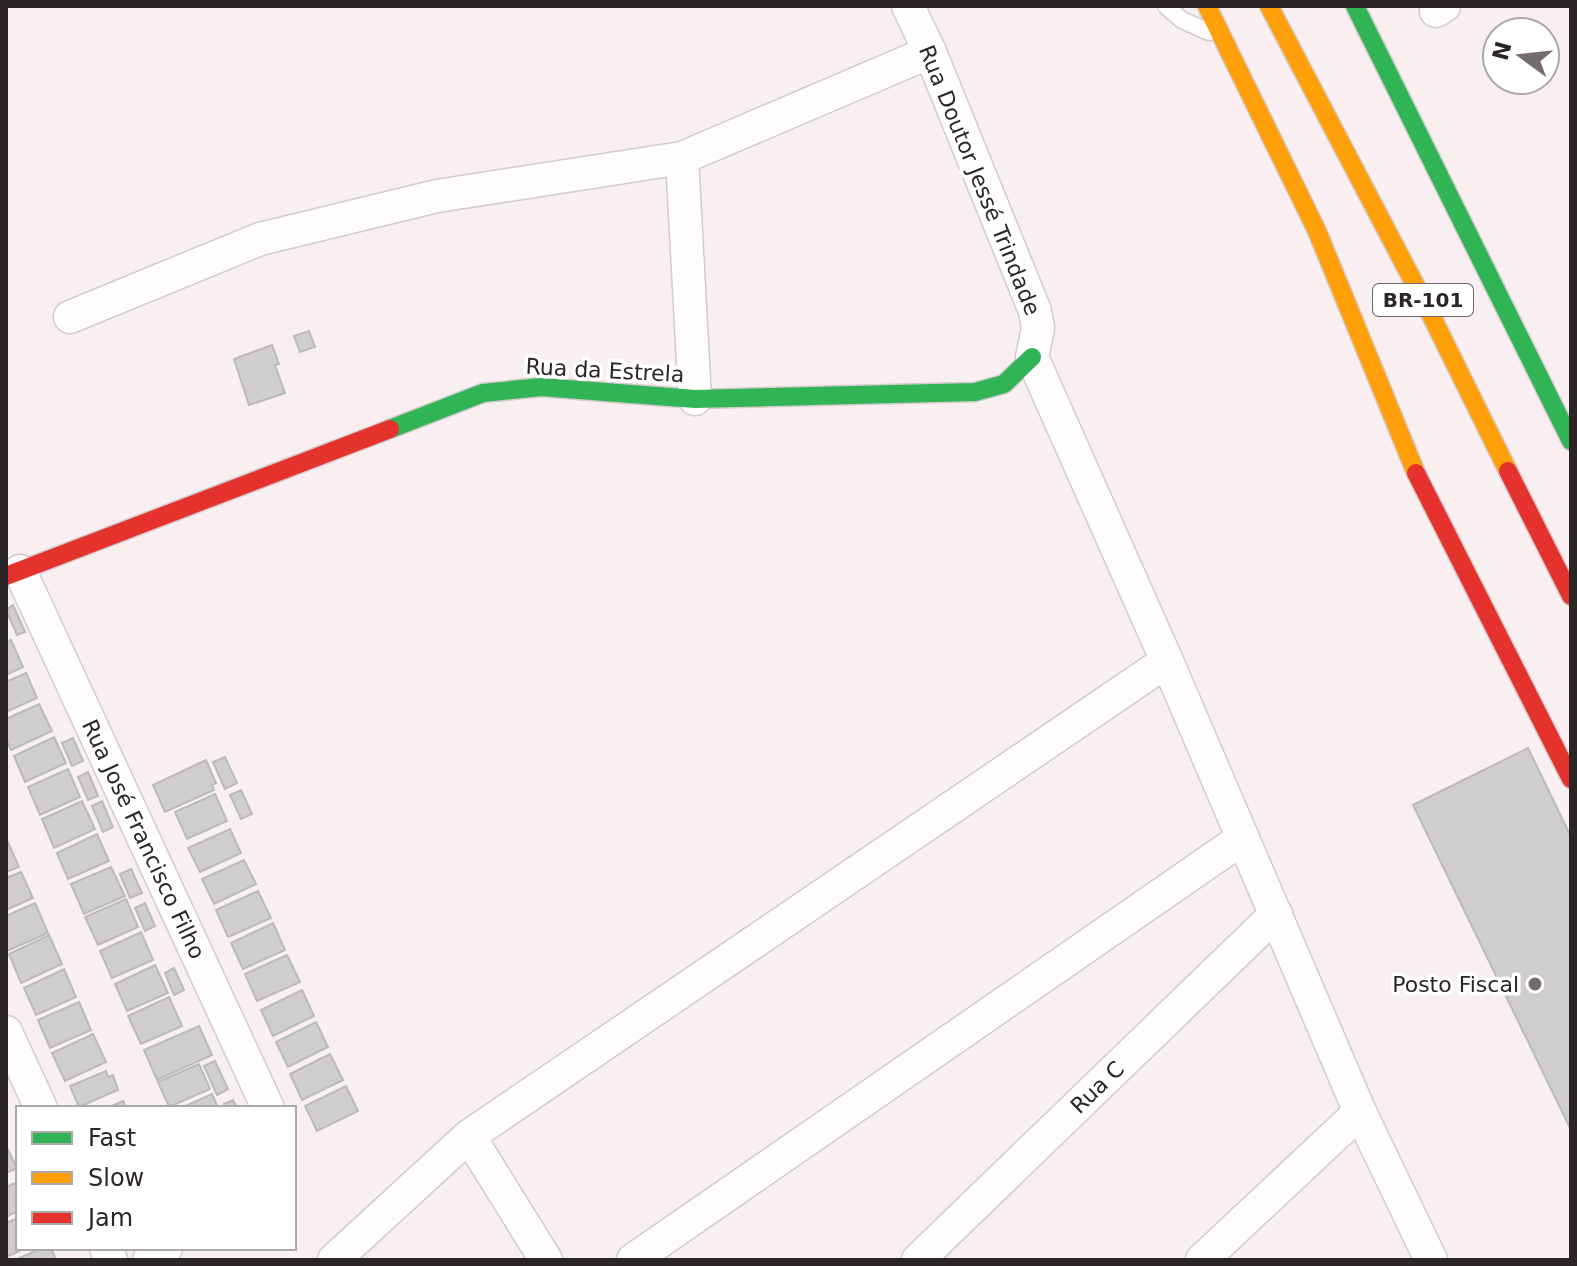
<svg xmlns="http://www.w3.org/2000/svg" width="1577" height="1266" font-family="'DejaVu Sans',sans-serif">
<rect width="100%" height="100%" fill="#f9eef0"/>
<g fill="#cfcdce" stroke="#bbbabb" stroke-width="2">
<path d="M 309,331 L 315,347 L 300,352 L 294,336 Z"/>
<path d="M 272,345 L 279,364 L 275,365 L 285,393 L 249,405 L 234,359 Z"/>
<path d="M 13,605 L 25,632 L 17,635 L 6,610 Z"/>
<path d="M 11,640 L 23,667 L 6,675 L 6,643 Z"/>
<path d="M 26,673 L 37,698 L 6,712 L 6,682 Z"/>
<path d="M 39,704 L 52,731 L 11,750 L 6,739 L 6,719 Z"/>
<path d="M 54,737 L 66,763 L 25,782 L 14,756 Z"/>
<path d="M 73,738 L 83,761 L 72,766 L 62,743 Z"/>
<path d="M 1528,748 L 1571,837 L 1571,1130 L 1413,805 Z"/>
<path d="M 225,757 L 237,783 L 225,789 L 213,762 Z"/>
<path d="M 206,760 L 216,783 L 212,785 L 214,790 L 165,812 L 153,785 Z"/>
<path d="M 68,769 L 80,797 L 40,815 L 28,787 Z"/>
<path d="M 88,772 L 98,796 L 88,800 L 78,777 Z"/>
<path d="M 241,790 L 252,814 L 241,819 L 230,795 Z"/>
<path d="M 215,794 L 227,821 L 187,839 L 175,812 Z"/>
<path d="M 82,801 L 95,829 L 54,848 L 42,819 Z"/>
<path d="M 102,801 L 113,827 L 103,832 L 92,806 Z"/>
<path d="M 230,829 L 241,853 L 200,872 L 188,848 Z"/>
<path d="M 97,834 L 109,861 L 68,879 L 57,853 Z"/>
<path d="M 6,838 L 19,867 L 6,872 Z"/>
<path d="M 244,860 L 256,884 L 214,904 L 202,879 Z"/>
<path d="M 111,867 L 125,896 L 84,914 L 71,884 Z"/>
<path d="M 131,869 L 142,893 L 130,898 L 120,874 Z"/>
<path d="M 21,872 L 33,898 L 6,910 L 6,878 Z"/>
<path d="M 258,891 L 271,918 L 228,937 L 216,910 Z"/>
<path d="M 126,899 L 138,927 L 98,945 L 85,917 Z"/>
<path d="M 35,903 L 48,933 L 7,951 L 6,916 Z"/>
<path d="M 145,903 L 155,926 L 145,931 L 135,908 Z"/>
<path d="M 273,923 L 285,950 L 243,969 L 231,943 Z"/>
<path d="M 141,932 L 153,960 L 112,978 L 100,951 Z"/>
<path d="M 49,935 L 62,964 L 21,983 L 9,954 Z"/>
<path d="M 287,955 L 300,982 L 257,1001 L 245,974 Z"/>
<path d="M 155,965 L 168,993 L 127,1011 L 115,984 Z"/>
<path d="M 174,968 L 184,990 L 174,995 L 165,973 Z"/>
<path d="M 64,969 L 76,997 L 36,1015 L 24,988 Z"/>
<path d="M 302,990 L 314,1016 L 273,1036 L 261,1010 Z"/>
<path d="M 169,997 L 182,1026 L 141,1044 L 128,1016 Z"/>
<path d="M 79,1002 L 91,1030 L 50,1048 L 38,1020 Z"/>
<path d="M 316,1022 L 328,1047 L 288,1067 L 276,1042 Z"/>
<path d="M 199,1026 L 212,1055 L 157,1080 L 144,1050 Z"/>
<path d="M 93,1034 L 106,1062 L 65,1081 L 52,1053 Z"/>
<path d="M 330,1054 L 343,1080 L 302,1100 L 290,1074 Z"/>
<path d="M 215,1061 L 228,1089 L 217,1095 L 204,1066 Z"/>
<path d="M 199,1064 L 210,1089 L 169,1107 L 158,1082 Z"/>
<path d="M 106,1071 L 108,1077 L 113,1075 L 118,1090 L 79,1107 L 70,1086 Z"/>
<path d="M 346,1086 L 358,1111 L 317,1131 L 305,1106 Z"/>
<path d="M 212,1094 L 218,1108 L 181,1108 Z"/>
<path d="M 233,1100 L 237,1108 L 226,1108 L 224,1104 Z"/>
<path d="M 123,1101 L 126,1108 L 107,1108 Z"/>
<path d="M 6,1146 L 17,1168 L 6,1173 Z"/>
<path d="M 18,1182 L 18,1211 L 6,1217 L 6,1187 Z"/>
<path d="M 18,1218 L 18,1248 L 26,1248 L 6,1257 L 6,1223 Z"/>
<path d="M 42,1248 L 51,1248 L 56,1260 L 15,1260 Z"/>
</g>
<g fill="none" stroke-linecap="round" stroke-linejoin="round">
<g stroke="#d3cbcd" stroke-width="19">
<path id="lane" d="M 1166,6 L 1182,20 L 1209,32"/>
</g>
<g stroke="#d3cbcd" stroke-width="35">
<g id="street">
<path d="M 908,6 L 930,52 L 1035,311 L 1038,328 L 1032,357 L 1167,661 L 1360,1112 L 1431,1260"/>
<path d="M 1436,11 L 1444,6"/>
<path d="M 682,158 L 695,399"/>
<path d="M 70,317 L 260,239 L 437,196 L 682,158 L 930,52"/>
<path d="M 20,571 L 268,1108"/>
<path d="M 6,1032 L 41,1108"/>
<path d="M 469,1136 L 546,1260"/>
<path d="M 106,1248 L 111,1260"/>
<path d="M 149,1260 L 166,1248"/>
<path d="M 334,1260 L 469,1136 L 1167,661"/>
<path d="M 633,1260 L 1243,838"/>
<path d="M 918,1260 L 1276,914"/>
<path d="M 1202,1260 L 1360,1112"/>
</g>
</g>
<g stroke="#d3cbcd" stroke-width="21">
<g id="fast">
<path d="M 1355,6 L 1571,441"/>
<path d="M 390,429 L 483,393 L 541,387 L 695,399 L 975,392 L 1004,384 L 1032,357"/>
</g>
</g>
<g stroke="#d3cbcd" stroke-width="21">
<g id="slow">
<path d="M 1207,6 L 1317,231 L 1416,473"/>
<path d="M 1269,6 L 1432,317 L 1508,471"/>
</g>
</g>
<g stroke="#d3cbcd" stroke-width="21">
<g id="jam">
<path d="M 1508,471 L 1571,596"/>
<path d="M 1416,473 L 1571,779"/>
<path d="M 6,576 L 390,429"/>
</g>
</g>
<use href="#lane" stroke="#fefcfd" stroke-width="16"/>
<use href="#street" stroke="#fefcfd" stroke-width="32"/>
<use href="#fast" stroke="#30b455" stroke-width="18"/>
<use href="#slow" stroke="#ff9f0a" stroke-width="18"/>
<use href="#jam" stroke="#e5322d" stroke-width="18"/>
</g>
<circle fill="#746b6d" stroke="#fff" stroke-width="3" cx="1535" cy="984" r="8"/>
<g text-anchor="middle" stroke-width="7" stroke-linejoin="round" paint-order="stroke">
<rect fill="#fff" stroke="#6b6667" stroke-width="2" x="1373" y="284" width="100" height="32" rx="6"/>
<g font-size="20" font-weight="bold" fill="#2c2526">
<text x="1423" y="307">BR-101</text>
</g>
<g font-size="22" fill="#2c2526" stroke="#fff">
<text transform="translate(980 180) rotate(68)" y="8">Rua Doutor Jessé Trindade</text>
<text transform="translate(605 370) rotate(3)" y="8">Rua da Estrela</text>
<text transform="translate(144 839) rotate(65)" y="8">Rua José Francisco Filho</text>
<text transform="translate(1097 1087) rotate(-44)" y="8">Rua C</text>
</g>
<g font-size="22" fill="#2c2526" stroke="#fff" text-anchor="end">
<text x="1519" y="992">Posto Fiscal</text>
</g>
</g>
<rect width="1577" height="1266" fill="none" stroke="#2c2526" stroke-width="16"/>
<rect x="16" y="1106" width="280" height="144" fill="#ffffff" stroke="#aba8a8" stroke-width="2"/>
<rect x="32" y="1132" width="40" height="12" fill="#30b455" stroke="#aba8a8" stroke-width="2"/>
<text x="88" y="1146" font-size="24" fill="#2c2526">Fast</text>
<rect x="32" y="1172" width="40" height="12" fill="#ff9f0a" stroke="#aba8a8" stroke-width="2"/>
<text x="88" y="1186" font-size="24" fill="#2c2526">Slow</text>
<rect x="32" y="1212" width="40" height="12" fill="#e5322d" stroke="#aba8a8" stroke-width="2"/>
<text x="88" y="1226" font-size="24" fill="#2c2526">Jam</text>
<g transform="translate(1521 56) rotate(285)"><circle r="38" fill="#ffffff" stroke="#aba8a8" stroke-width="2"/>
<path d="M0-6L14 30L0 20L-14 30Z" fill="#746b6d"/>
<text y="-12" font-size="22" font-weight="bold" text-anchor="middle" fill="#2c2526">N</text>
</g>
</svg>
